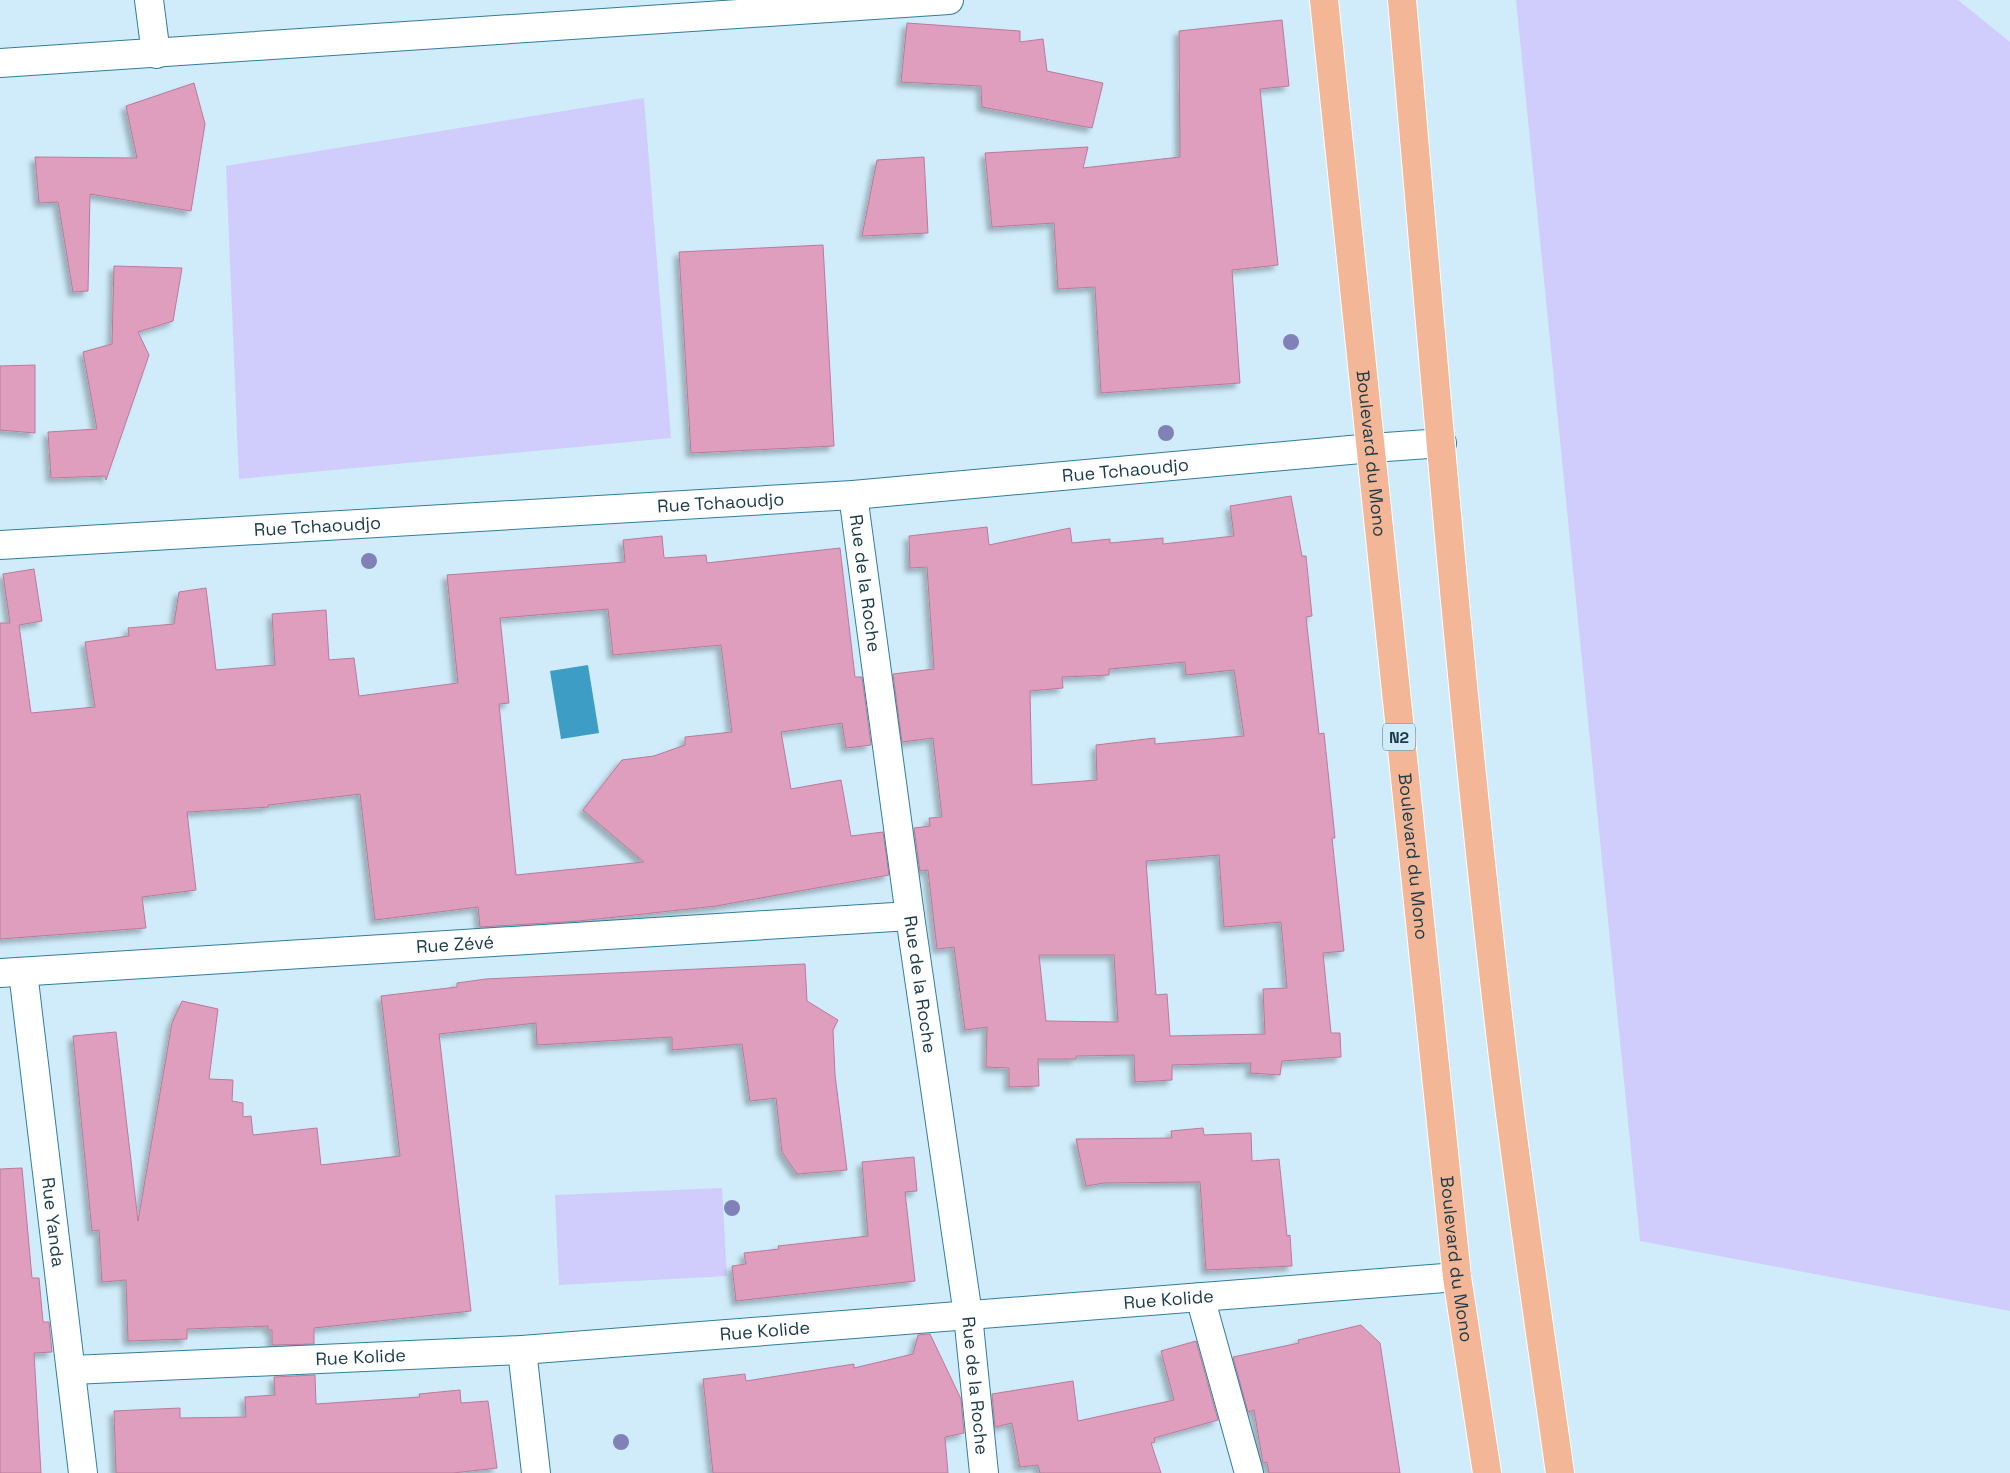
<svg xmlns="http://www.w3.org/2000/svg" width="2010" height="1473" font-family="'Space Grotesk',sans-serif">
<defs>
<filter id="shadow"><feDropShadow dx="-4.5" dy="4.5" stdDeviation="2.5" flood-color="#0004"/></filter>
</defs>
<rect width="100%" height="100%" fill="#d0ecfa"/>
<g fill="#d0ccfc">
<path d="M 1516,0 L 1958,0 L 2010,42 L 2010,1311 L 1640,1241 Z"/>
<path d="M 644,98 L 671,438 L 239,479 L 226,166 Z"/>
<path d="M 722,1188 L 727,1276 L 559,1285 L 555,1195 Z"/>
</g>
<path fill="#3e9dc4" d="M 588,665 L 599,733 L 561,739 L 550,671 Z"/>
<g fill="#e09ebe" stroke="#ba7a9a" fill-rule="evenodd" filter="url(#shadow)">
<path d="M 1282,20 L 1289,86 L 1260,89 L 1278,265 L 1232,270 L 1240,383 L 1101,393 L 1095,287 L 1058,289 L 1054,223 L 992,227 L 985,153 L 1088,147 L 1083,168 L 1180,157 L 1179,31 Z"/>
<path d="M 907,23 L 1020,31 L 1020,42 L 1043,39 L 1047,71 L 1103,83 L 1092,128 L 982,107 L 981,86 L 901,82 Z"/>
<path d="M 194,83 L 205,124 L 191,211 L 90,194 L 88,291 L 73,292 L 58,202 L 39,203 L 35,157 L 137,158 L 126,106 Z"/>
<path d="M 924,157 L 928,233 L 862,236 L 877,160 Z"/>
<path d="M 823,245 L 834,446 L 691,453 L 679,252 Z"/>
<path d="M 114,266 L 182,268 L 173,321 L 138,332 L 149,355 L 106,480 L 105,476 L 51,478 L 48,432 L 97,429 L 83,352 L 112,344 Z"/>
<path d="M 35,365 L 35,433 L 0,430 L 0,366 Z"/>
<path d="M 1291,496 L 1302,556 L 1306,556 L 1312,616 L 1306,617 L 1319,734 L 1324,733 L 1335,838 L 1332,838 L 1344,951 L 1323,953 L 1331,1033 L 1340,1033 L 1341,1057 L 1282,1061 L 1280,1075 L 1250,1073 L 1251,1063 L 1172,1065 L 1172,1080 L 1135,1082 L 1134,1055 L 1076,1056 L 1076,1059 L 1038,1059 L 1039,1086 L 1009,1087 L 1009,1068 L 986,1067 L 987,1027 L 965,1030 L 954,947 L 937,949 L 928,870 L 920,871 L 914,828 L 930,826 L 929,818 L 942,817 L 933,738 L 902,742 L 893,674 L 934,669 L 927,567 L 910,568 L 909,536 L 987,527 L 989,545 L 1070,528 L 1072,543 L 1110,539 L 1110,543 L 1163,538 L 1163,544 L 1234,536 L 1230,506 ZM 1185,662 L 1186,675 L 1234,670 L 1244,736 L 1155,744 L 1155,738 L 1096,745 L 1097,780 L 1032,785 L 1030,691 L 1063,688 L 1062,677 L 1109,675 L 1109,669 ZM 1219,855 L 1224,927 L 1281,922 L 1287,988 L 1263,989 L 1265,1034 L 1170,1036 L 1167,994 L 1156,995 L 1146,861 ZM 1039,955 L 1114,955 L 1118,1022 L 1046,1021 Z"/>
<path d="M 662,536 L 664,558 L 706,555 L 707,563 L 840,548 L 855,677 L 862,677 L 871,745 L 846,748 L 842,723 L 781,732 L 791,789 L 841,780 L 851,836 L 883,832 L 889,875 L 716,906 L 579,921 L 480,927 L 478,907 L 375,920 L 360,794 L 268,805 L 269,807 L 187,812 L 196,890 L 142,897 L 146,928 L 0,939 L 0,623 L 10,623 L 3,574 L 34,569 L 42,621 L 19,625 L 31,713 L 95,707 L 85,642 L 129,636 L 128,628 L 174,624 L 179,592 L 206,588 L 216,670 L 275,665 L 272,614 L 326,610 L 329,660 L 354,658 L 359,696 L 458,683 L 447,575 L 625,562 L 623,540 ZM 608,609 L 613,655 L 721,645 L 732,732 L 685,737 L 685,745 L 654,756 L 622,760 L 583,810 L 644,862 L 516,875 L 499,704 L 509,703 L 500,618 Z"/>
<path d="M 805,964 L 807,1001 L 838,1020 L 833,1030 L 835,1075 L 847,1170 L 797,1174 L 782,1152 L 776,1098 L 750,1101 L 742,1044 L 672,1050 L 672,1037 L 537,1045 L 536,1023 L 439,1034 L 471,1311 L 314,1328 L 314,1344 L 272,1345 L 272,1330 L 268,1330 L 268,1326 L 187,1329 L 187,1339 L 128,1341 L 126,1280 L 102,1282 L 99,1230 L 92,1231 L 73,1036 L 116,1032 L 138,1221 L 172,1023 L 182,1001 L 218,1009 L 209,1079 L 233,1080 L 232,1101 L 243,1103 L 243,1117 L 251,1116 L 253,1135 L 317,1128 L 321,1165 L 400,1156 L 381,996 L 457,987 L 457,983 L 486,979 Z"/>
<path d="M 1203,1128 L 1204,1135 L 1251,1133 L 1252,1161 L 1279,1159 L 1287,1236 L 1290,1235 L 1292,1266 L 1206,1270 L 1200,1182 L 1104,1183 L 1086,1186 L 1076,1139 L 1172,1138 L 1171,1131 Z"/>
<path d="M 914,1157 L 917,1191 L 905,1192 L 915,1281 L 736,1301 L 732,1266 L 746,1264 L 744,1253 L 779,1249 L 778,1246 L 868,1236 L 862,1162 Z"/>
<path d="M 22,1168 L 32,1278 L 39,1278 L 43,1322 L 49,1322 L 52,1352 L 34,1353 L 41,1473 L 0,1473 L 0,1169 Z"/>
<path d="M 1361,1325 L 1380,1343 L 1400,1473 L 1269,1473 L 1267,1462 L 1263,1463 L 1254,1410 L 1248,1412 L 1233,1357 L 1299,1343 L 1298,1340 Z"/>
<path d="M 930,1334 L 961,1399 L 964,1433 L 945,1437 L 948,1473 L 713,1473 L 703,1379 L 745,1374 L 746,1381 L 854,1364 L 854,1368 L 913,1354 L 918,1335 Z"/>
<path d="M 1196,1341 L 1218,1420 L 1154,1438 L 1155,1442 L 1151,1443 L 1161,1473 L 1040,1473 L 1038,1465 L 1020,1467 L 1012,1423 L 995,1427 L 992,1394 L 1073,1381 L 1078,1421 L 1174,1400 L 1161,1351 Z"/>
<path d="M 315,1375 L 316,1404 L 420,1397 L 419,1394 L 460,1390 L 461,1403 L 488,1401 L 497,1468 L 453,1473 L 116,1473 L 114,1411 L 180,1408 L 180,1418 L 246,1417 L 245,1397 L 275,1395 L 274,1377 Z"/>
</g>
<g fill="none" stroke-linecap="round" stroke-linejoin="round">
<g stroke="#317d9d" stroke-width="30">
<g id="street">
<path d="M 149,0 L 156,54"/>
<path d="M 0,63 L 949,0"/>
<path id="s1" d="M 853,495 L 910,916 L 968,1315 L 984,1473"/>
<path id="s2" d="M 0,545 L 853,495 L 1372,448 L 1442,443"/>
<path id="s3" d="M 23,972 L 83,1473"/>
<path id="s4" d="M 0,973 L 910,916"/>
<path d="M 1200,1297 L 1249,1473"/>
<path d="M 522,1350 L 536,1473"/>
<path id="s5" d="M 72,1370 L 522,1350 L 1457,1277"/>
</g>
</g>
<g stroke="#fff" stroke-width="30">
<g id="highway">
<path id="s6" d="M 1324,0 L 1457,1277 L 1487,1473"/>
<path d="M 1402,0 C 1432,341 1459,683 1499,1023 C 1516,1173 1539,1323 1560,1473"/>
</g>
</g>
<use href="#street" stroke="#fff" stroke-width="28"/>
<use href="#highway" stroke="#f3b696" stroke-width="28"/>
</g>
<g fill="#8081b6">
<circle cx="1291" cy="342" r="8"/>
<circle cx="1166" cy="433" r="8"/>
<circle cx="369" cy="561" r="8"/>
<circle cx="732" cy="1208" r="8"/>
<circle cx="621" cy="1442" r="8"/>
</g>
<g text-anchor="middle" stroke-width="4.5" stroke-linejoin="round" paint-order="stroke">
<rect fill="#d0ecfa" stroke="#516f7d" stroke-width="1" x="1383" y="723.5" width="32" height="27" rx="4"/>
<g font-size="16" font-weight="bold" fill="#1b3a48">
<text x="1399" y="743">N2</text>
</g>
<g font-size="18" fill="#1b3a48" stroke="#d0ecfa">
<text dy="6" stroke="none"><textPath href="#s6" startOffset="456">Boulevard du Mono</textPath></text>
<text dy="6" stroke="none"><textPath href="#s2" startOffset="1128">Rue Tchaoudjo</textPath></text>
<text dy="6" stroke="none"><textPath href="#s2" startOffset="722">Rue Tchaoudjo</textPath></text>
<text dy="6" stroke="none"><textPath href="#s2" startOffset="318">Rue Tchaoudjo</textPath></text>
<text dy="6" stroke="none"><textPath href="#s1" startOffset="89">Rue de la Roche</textPath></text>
<text dy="6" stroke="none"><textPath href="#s6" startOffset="861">Boulevard du Mono</textPath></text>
<text dy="6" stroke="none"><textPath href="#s4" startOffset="456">Rue Zévé</textPath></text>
<text dy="6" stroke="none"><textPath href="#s1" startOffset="494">Rue de la Roche</textPath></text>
<text dy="6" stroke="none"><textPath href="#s3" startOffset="252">Rue Yanda</textPath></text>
<text dy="6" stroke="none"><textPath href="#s6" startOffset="1266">Boulevard du Mono</textPath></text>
<text dy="6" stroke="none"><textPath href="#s5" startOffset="1099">Rue Kolide</textPath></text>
<text dy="6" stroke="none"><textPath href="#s5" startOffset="694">Rue Kolide</textPath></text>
<text dy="6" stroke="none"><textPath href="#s5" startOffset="289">Rue Kolide</textPath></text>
<text dy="6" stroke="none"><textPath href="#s1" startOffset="899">Rue de la Roche</textPath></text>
</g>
</g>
</svg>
